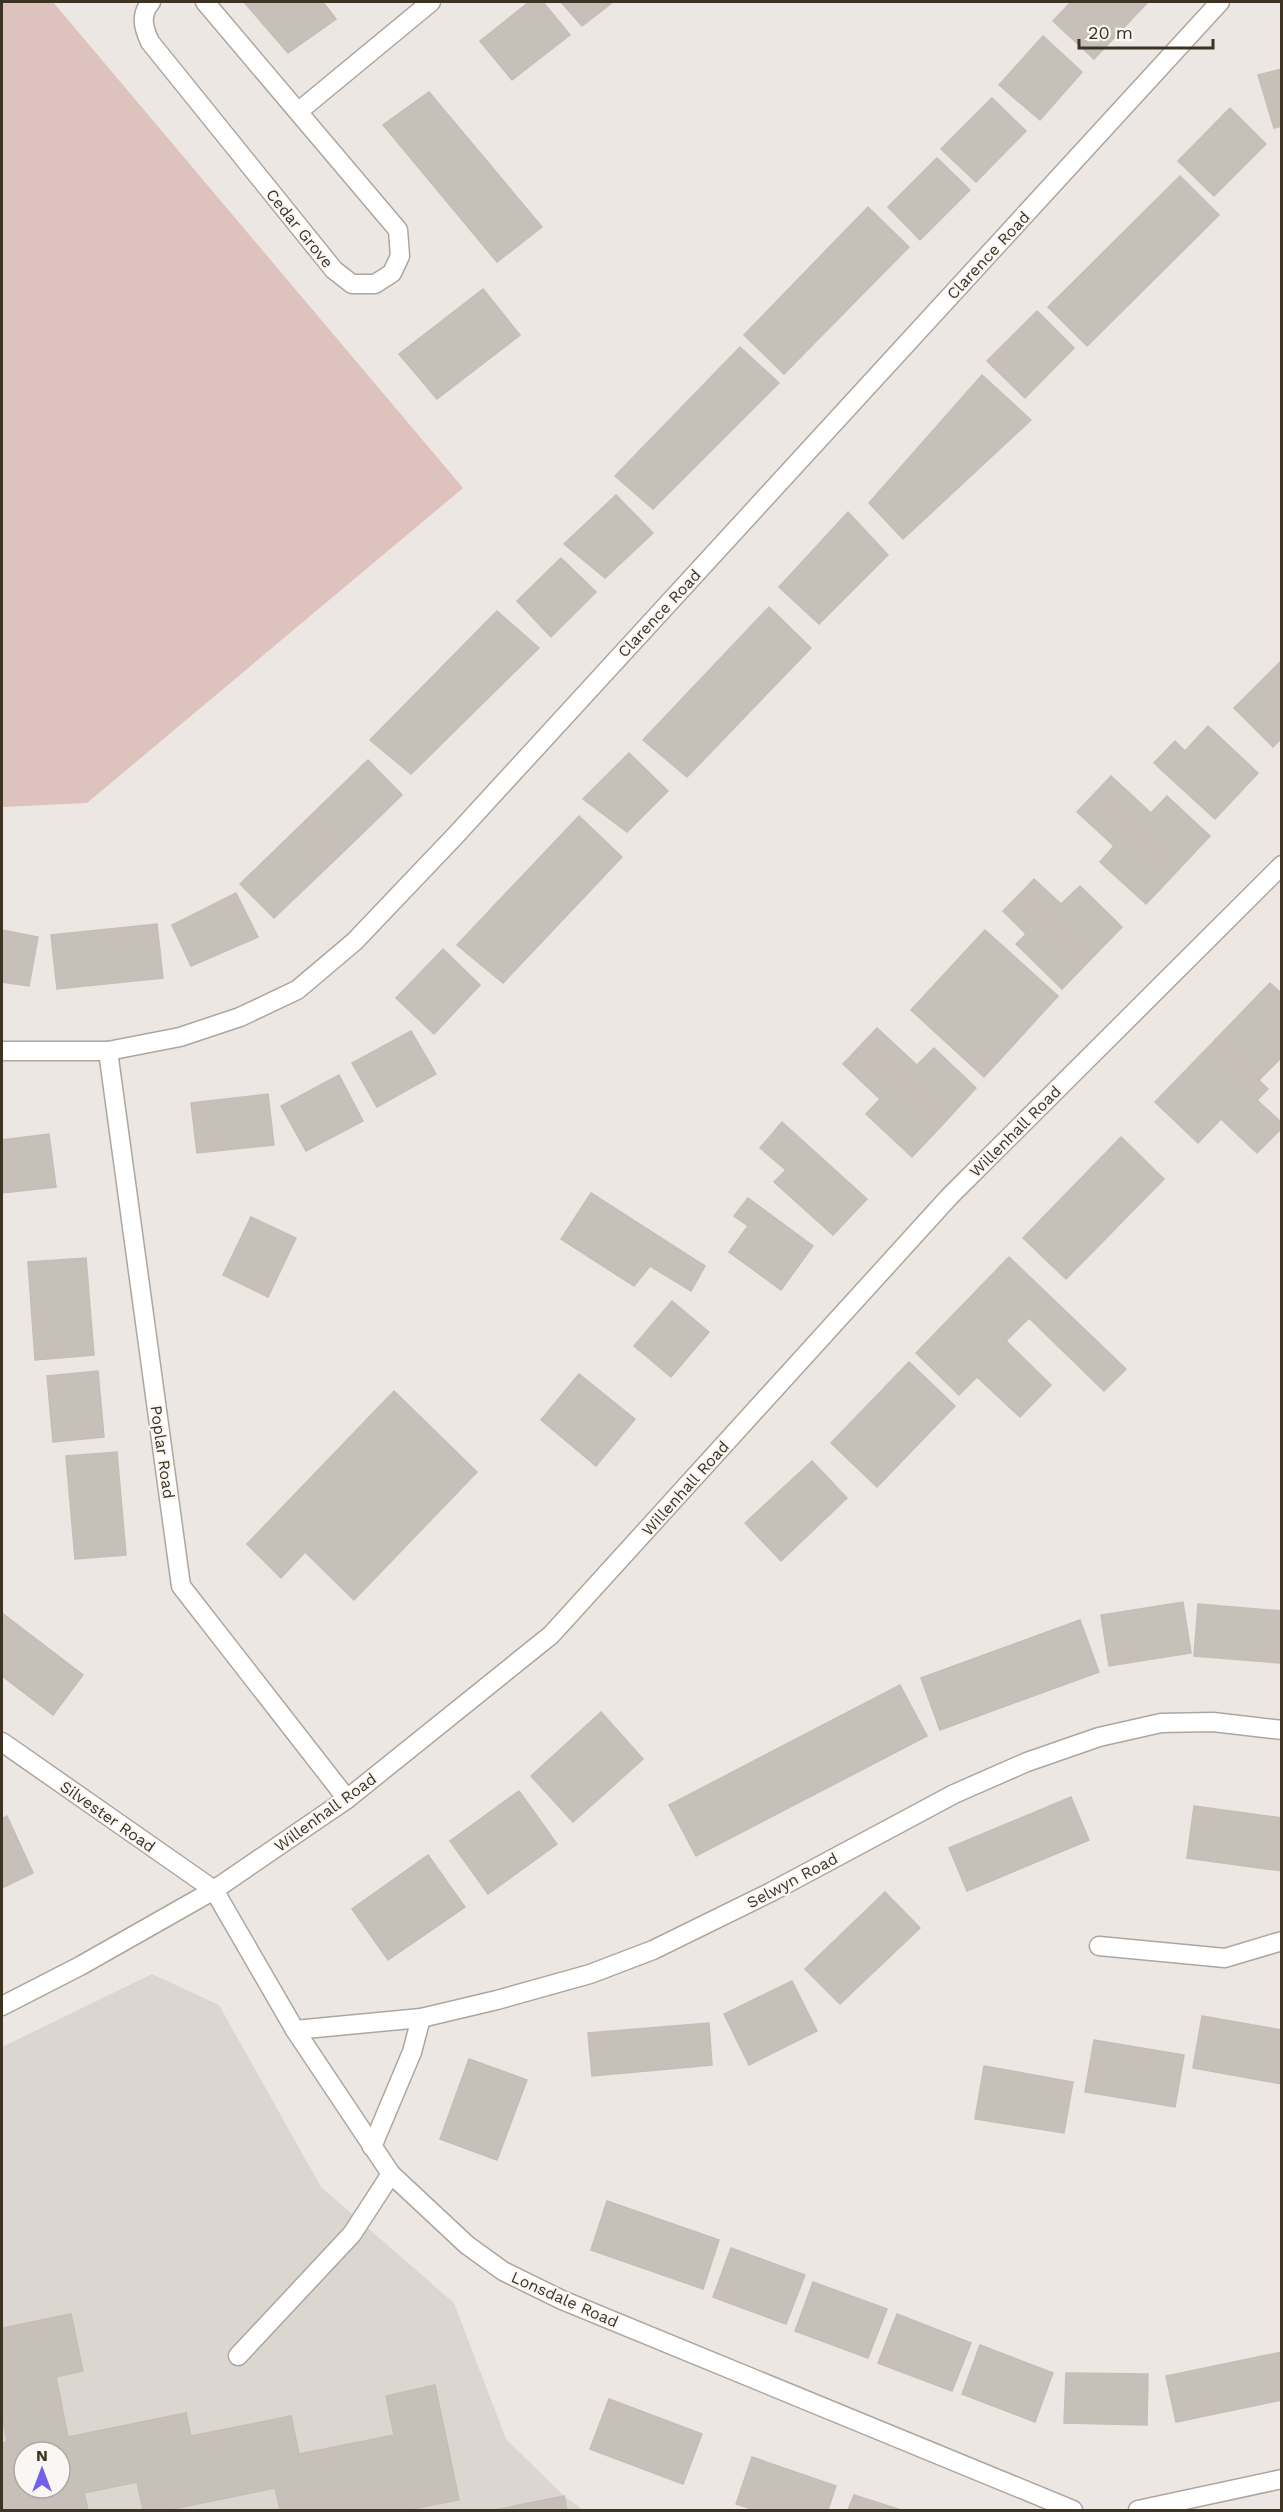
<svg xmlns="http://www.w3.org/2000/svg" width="1283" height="2512" font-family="'Work Sans',sans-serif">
<rect width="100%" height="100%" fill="#ede7e3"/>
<path fill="#dcd6d1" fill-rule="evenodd" d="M 152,1974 L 219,2005 L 321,2187 L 454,2303 L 506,2439 L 564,2496 L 583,2510 L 2,2510 L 2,2047 ZM 24,2452 L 60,2452 L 60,2488 L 24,2488 Z"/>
<path fill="#ddc2bd" d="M 2,2 L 53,2 L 463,488 L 87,803 L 2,807 Z"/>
<g fill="#c7c0b9" stroke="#c6bdb6" stroke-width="1.5" fill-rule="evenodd">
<path d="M 244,2 L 323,2 L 336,19 L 288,53 Z"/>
<path d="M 529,2 L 543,2 L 570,35 L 512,80 L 480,41 Z"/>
<path d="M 561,2 L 613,2 L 582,26 Z"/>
<path d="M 1071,2 L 1148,2 L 1094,59 L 1053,21 Z"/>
<path d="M 1043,36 L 1082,72 L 1040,120 L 999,85 Z"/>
<path d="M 1282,69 L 1282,126 L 1274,128 L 1258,75 Z"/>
<path d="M 429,92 L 542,227 L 497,262 L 383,125 Z"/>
<path d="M 992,98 L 1026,131 L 976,182 L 941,149 Z"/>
<path d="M 1230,108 L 1266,144 L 1214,196 L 1178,161 Z"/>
<path d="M 937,158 L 970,190 L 920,240 L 888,207 Z"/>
<path d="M 1180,176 L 1219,215 L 1087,346 L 1048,307 Z"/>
<path d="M 868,207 L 909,247 L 784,374 L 744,335 Z"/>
<path d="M 483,289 L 520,335 L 437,399 L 399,354 Z"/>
<path d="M 1037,311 L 1074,348 L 1025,398 L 987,361 Z"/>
<path d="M 740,347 L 779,383 L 653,509 L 615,476 Z"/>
<path d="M 982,375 L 1031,420 L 903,539 L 869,503 Z"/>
<path d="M 616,495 L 653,533 L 605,578 L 564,544 Z"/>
<path d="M 848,512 L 888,555 L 819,624 L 779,587 Z"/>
<path d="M 561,558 L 596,592 L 551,637 L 517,601 Z"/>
<path d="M 769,607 L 811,648 L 687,777 L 643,740 Z"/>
<path d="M 497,611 L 539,648 L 411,774 L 370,740 Z"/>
<path d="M 1282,660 L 1282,738 L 1273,747 L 1234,708 Z"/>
<path d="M 1208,726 L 1258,773 L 1215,819 L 1154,763 L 1175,741 L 1185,751 Z"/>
<path d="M 629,753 L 668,791 L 627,832 L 583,799 Z"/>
<path d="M 368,760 L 402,795 L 339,856 L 305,821 Z"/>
<path d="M 1111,776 L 1151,813 L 1167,796 L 1210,836 L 1179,869 L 1096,792 Z"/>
<path d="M 1096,792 L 1179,869 L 1146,904 L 1100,862 L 1114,846 L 1077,812 Z"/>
<path d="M 579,816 L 622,857 L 503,983 L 457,945 Z"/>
<path d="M 305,821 L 339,856 L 274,918 L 240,884 Z"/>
<path d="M 1034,879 L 1061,904 L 1080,886 L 1122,927 L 1090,960 L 1021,893 Z"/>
<path d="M 236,893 L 258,937 L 191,966 L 172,925 Z"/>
<path d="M 1021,893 L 1090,960 L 1062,989 L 1016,944 L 1026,934 L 1003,911 Z"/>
<path d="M 157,924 L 163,978 L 57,989 L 51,935 Z"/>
<path d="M 2,930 L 38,937 L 29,986 L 2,982 Z"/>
<path d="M 985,930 L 1058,996 L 984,1077 L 911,1010 Z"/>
<path d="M 443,949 L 480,985 L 434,1034 L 396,998 Z"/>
<path d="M 1270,983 L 1282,994 L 1282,1057 L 1259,1080 L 1216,1039 Z"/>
<path d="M 877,1028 L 917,1065 L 934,1048 L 976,1088 L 945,1122 L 862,1044 Z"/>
<path d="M 411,1031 L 436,1074 L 377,1107 L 352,1063 Z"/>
<path d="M 1216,1039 L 1268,1089 L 1257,1100 L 1282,1123 L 1282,1128 L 1257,1153 L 1221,1119 L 1198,1143 L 1155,1102 Z"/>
<path d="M 862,1044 L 945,1122 L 912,1157 L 866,1114 L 880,1099 L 843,1064 Z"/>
<path d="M 339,1075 L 363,1121 L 306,1151 L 281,1106 Z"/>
<path d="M 268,1094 L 274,1145 L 197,1153 L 191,1103 Z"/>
<path d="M 782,1122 L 867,1199 L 833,1235 L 774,1182 L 786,1170 L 760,1148 Z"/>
<path d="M 49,1134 L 56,1187 L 2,1193 L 2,1140 Z"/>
<path d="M 1121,1137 L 1164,1179 L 1066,1279 L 1023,1238 Z"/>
<path d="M 591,1193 L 705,1266 L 691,1291 L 650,1266 L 634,1286 L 561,1239 Z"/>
<path d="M 748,1198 L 813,1246 L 781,1290 L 729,1252 L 748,1226 L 734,1216 Z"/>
<path d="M 251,1217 L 296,1238 L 268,1297 L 223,1275 Z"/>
<path d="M 1009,1257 L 1126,1369 L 1104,1391 L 1029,1318 L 1006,1341 L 1051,1385 L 1020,1417 L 977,1377 L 959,1395 L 916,1353 Z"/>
<path d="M 86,1258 L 94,1355 L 35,1360 L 28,1262 Z"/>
<path d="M 672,1301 L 709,1332 L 671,1377 L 634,1346 Z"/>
<path d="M 909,1362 L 955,1406 L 877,1487 L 831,1443 Z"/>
<path d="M 98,1371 L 104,1437 L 53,1442 L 47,1376 Z"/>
<path d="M 579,1374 L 635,1419 L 596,1466 L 541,1420 Z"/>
<path d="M 394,1391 L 477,1472 L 354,1600 L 305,1552 L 281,1578 L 247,1544 Z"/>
<path d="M 117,1452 L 126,1555 L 75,1559 L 66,1456 Z"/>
<path d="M 812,1461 L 847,1498 L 781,1561 L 745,1523 Z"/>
<path d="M 1183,1602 L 1191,1653 L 1109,1666 L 1101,1615 Z"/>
<path d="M 1198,1604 L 1282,1611 L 1280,1663 L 1194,1656 Z"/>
<path d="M 2,1613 L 83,1675 L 53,1715 L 2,1676 Z"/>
<path d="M 1080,1620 L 1099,1672 L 940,1730 L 921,1678 Z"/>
<path d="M 900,1685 L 927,1736 L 696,1856 L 669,1805 Z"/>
<path d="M 601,1712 L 643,1759 L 573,1822 L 531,1776 Z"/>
<path d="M 519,1791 L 557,1844 L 488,1894 L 450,1841 Z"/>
<path d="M 1071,1797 L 1089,1840 L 967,1891 L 949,1848 Z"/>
<path d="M 1194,1806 L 1282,1818 L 1282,1871 L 1187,1858 Z"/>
<path d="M 7,1816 L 33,1873 L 2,1888 L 2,1819 Z"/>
<path d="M 428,1855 L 465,1907 L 388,1960 L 352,1909 Z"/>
<path d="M 885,1892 L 920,1928 L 840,2004 L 805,1969 Z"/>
<path d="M 792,1981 L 817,2031 L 749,2065 L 724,2014 Z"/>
<path d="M 1202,2016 L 1282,2030 L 1282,2084 L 1193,2068 Z"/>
<path d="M 709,2023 L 712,2065 L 592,2076 L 588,2033 Z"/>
<path d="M 1094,2040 L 1184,2055 L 1175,2107 L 1085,2092 Z"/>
<path d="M 469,2059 L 527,2080 L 497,2160 L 440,2139 Z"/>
<path d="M 984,2066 L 1073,2082 L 1064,2133 L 975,2119 Z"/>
<path d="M 607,2201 L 719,2240 L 703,2289 L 591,2250 Z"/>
<path d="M 731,2248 L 805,2275 L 786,2324 L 713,2297 Z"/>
<path d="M 813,2282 L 887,2309 L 868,2358 L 795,2331 Z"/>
<path d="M 71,2314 L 83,2371 L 56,2377 L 68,2437 L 186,2413 L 191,2436 L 291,2416 L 299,2454 L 394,2435 L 386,2396 L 435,2385 L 459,2500 L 407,2510 L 280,2510 L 275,2488 L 168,2510 L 143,2510 L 137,2482 L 84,2493 L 88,2510 L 2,2510 L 2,2443 L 7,2442 L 2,2415 L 2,2328 ZM 24,2452 L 60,2452 L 60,2488 L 24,2488 Z"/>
<path d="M 897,2314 L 971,2343 L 952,2391 L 878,2363 Z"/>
<path d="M 980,2345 L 1053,2373 L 1035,2422 L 962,2394 Z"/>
<path d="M 1282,2352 L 1282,2400 L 1176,2422 L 1166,2376 Z"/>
<path d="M 1066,2373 L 1148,2374 L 1147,2425 L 1064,2423 Z"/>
<path d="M 609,2399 L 702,2434 L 683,2484 L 590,2449 Z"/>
<path d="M 752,2457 L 836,2486 L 828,2510 L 755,2510 L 736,2504 Z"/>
<path d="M 854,2495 L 901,2510 L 848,2510 Z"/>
<path d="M 564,2496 L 567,2510 L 495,2510 Z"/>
</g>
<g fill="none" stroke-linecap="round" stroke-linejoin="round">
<g stroke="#aea69e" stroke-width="21">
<path id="service" d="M 238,2356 L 352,2234 L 391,2174"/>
</g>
<g stroke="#aea69e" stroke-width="21">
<g id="minor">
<path d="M 151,2 C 140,15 143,27 150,42 L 334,270 L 352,284 L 375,284 L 392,273 L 400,256 L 398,230 L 205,2"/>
<path d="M 299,111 L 431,2"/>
<path d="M 2,1051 L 108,1051 L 180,1037 L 240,1017 L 297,990 L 355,941 L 455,836 L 1220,2"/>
<path d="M 108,1051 L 181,1586 L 347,1799"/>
<path d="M 2,1742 L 214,1890 L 295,2030 L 391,2174 L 467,2245 L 503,2271 L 562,2300 L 1073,2510"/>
<path d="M 1099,1946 L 1225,1958 L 1282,1941"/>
<path d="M 295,2030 L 421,2018 L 497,2000 L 590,1974 L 653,1950 L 771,1892 L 954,1794 L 1027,1762 L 1099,1737 L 1161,1723 L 1213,1722 L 1282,1730"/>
<path d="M 372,2147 L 412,2052 L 421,2018"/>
<path d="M 1138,2510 L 1282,2479"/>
</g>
</g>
<g stroke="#afa599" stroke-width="21">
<path id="secondary" d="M 2,2006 L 80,1966 L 214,1890 L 347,1799 L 551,1635 L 950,1196 L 1282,865"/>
</g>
<use href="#service" stroke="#fff" stroke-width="18"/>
<use href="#minor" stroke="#fff" stroke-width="18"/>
<use href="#secondary" stroke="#fff" stroke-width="18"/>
</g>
<g text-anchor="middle" stroke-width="4.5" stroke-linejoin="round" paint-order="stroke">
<g font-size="16" fill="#3d3323" stroke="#f9f6f4">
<text transform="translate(300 228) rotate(51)" y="6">Cedar Grove</text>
<text transform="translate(988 255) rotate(-47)" y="6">Clarence Road</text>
<text transform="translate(659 613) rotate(-47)" y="6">Clarence Road</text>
<text transform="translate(1015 1131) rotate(-45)" y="6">Willenhall Road</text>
<text transform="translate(163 1452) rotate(82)" y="6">Poplar Road</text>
<text transform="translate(685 1488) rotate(-48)" y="6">Willenhall Road</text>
<text transform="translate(325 1812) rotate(-36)" y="6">Willenhall Road</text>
<text transform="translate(108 1816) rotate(35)" y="6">Silvester Road</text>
<text transform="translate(792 1880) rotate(-28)" y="6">Selwyn Road</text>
<text transform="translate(565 2299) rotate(24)" y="6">Lonsdale Road</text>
</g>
</g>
<rect width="1283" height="2512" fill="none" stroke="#3d3323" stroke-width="6"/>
<g transform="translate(42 2470)"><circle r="28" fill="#f9f6f4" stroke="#aea8a0" stroke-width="1.5"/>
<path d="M0-4.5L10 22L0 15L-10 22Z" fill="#7260ed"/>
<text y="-9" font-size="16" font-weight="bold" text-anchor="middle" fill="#3d3323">N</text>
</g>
<path d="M1079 39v9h134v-9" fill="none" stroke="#3d3323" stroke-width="3"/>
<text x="1088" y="39" font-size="18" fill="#3d3323" stroke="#f9f6f4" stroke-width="4.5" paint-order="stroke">20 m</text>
</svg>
